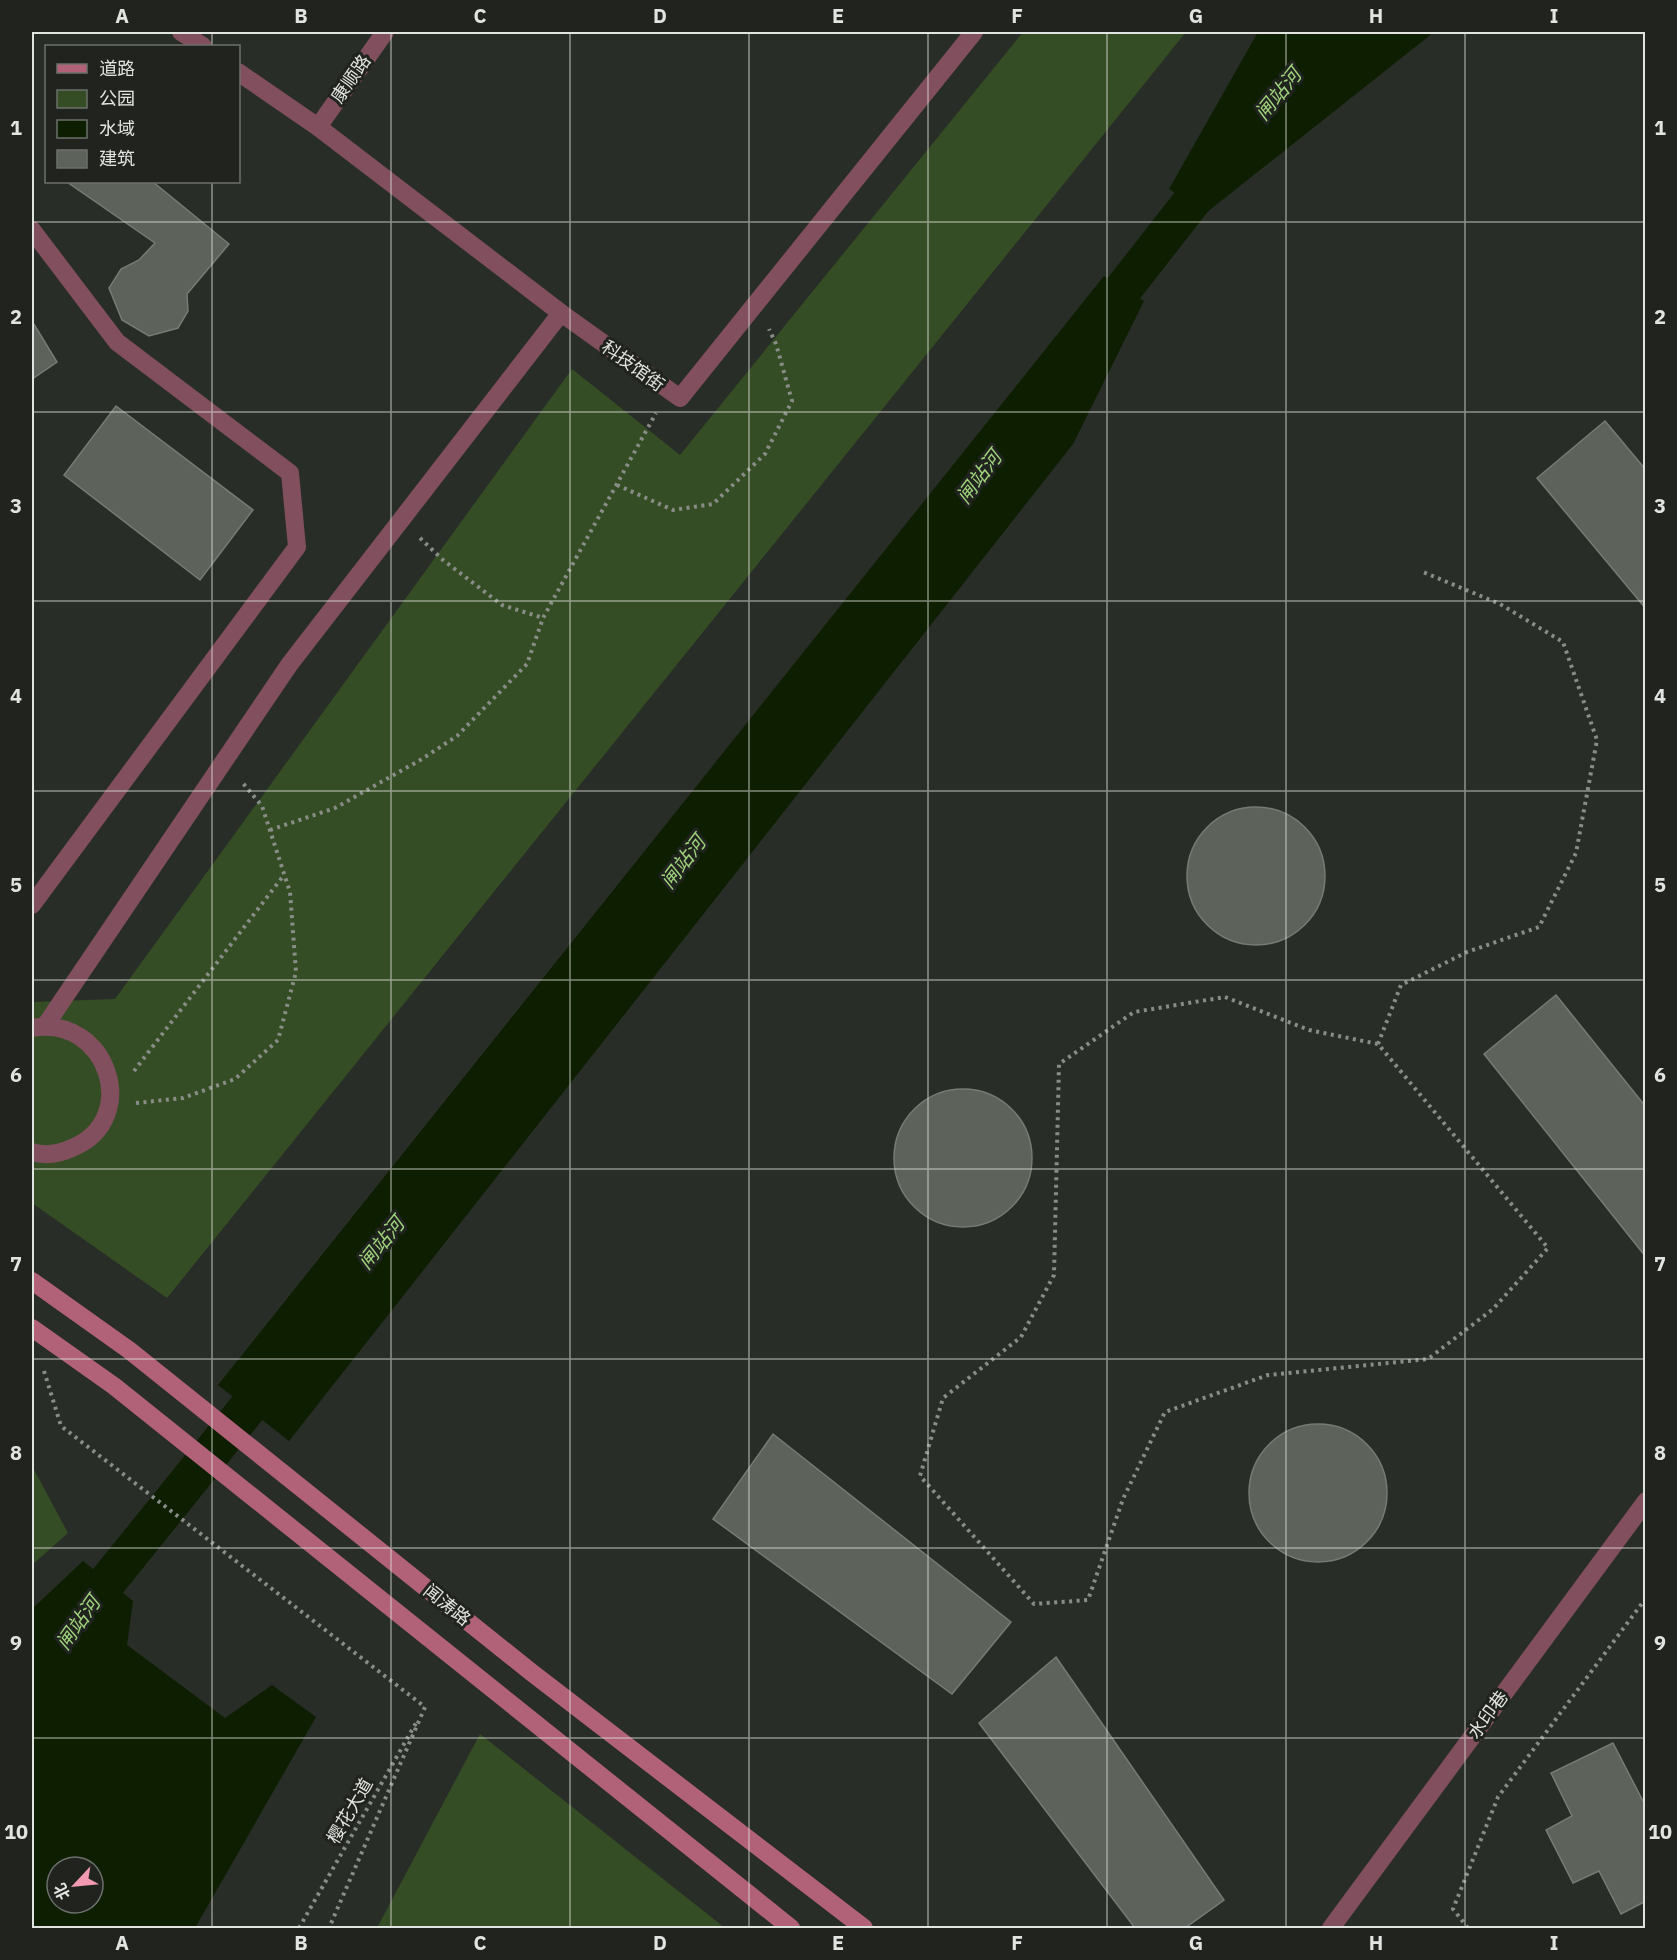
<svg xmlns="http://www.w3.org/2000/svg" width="1677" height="1960" font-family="'IBM Plex Sans','Noto Sans SC',sans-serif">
<rect width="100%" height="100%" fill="#292d27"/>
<g fill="#354d24">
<path d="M 1023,32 L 1186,32 L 167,1298 L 32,1203 L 32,1002 L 115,999 L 572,369 L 680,455 Z"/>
<path d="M 32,1466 L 68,1533 L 32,1565 Z"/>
<path d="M 480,1734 L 725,1928 L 377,1928 Z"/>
</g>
<g fill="#0d1e01" fill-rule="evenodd">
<path d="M 1258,32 L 1434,32 L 1206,213 L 1169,189 Z"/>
<path d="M 1104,276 L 1144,301 L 1073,444 L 289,1441 L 218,1385 Z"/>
<path d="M 83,1561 L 133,1601 L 127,1645 L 225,1718 L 272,1685 L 316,1717 L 195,1928 L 32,1928 L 32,1609 ZM 57,1867 L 93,1867 L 93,1903 L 57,1903 Z"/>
</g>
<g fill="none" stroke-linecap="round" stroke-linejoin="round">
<g stroke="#0d1e01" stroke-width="38">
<path d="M 1092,329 L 1221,164"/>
<path d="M 32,1688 L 108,1581 L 279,1369"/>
</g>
</g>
<g fill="#5d625b" stroke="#767b74" stroke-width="1.5">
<path d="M 67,182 L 153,182 L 229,244 L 187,294 L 188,311 L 178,328 L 149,336 L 122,320 L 109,288 L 121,269 L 139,260 L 155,243 Z"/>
<path d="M 32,321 L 57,362 L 32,379 Z"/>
<path d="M 116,406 L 253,510 L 200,580 L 64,475 Z"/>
<path d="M 1605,421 L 1646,470 L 1646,609 L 1537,478 Z"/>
<circle cx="1256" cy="876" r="69"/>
<path d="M 1556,995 L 1646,1107 L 1646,1257 L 1484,1054 Z"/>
<circle cx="963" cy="1158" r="69"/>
<circle cx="1318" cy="1493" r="69"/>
<path d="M 773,1434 L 1011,1622 L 952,1694 L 713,1519 Z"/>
<path d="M 1056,1657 L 1224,1900 L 1185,1928 L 1135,1928 L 979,1723 Z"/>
<path d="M 1613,1743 L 1646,1807 L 1646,1901 L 1621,1914 L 1599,1871 L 1573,1883 L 1546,1830 L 1572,1816 L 1551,1773 Z"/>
</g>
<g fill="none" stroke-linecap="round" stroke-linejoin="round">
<g stroke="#898d88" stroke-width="4" stroke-dasharray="3 4.5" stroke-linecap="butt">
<path d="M 617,485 L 673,510 L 713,504 L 765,454 L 792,401 L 776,344 L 769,329"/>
<path d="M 420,538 L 443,560 L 502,605 L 543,618"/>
<path d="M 270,830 L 335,808 L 422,759 L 457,736 L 527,664 L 543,618 L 656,413"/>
<path d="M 1225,997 L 1309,1030 L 1378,1044 L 1548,1248 L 1493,1309 L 1428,1359 L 1268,1375 L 1165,1412 L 1123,1499 L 1088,1600 L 1034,1604 L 920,1476 L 943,1398 L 1021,1337 L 1054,1275 L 1059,1064 L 1134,1012 Z"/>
<path d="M 1378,1044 L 1401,985 L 1467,952 L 1539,927 L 1576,853 L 1597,740 L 1563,642 L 1500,604 L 1423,572"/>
<path d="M 134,1071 L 284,875"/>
<path d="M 136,1103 L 183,1098 L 235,1079 L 278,1040 L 296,972 L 290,892 L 262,806 L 242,782"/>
<path d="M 44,1371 L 61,1426 L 425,1707 L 329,1928"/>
<path d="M 299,1928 L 416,1723"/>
<path d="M 1468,1928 L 1453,1909 L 1498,1797 L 1646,1598"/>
</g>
<path stroke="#814f5d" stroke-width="18" d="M 32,230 L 117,342 L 290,473 L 297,547 L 32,905"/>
<g stroke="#814f5d" stroke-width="18">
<path d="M 181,32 L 203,46"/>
<path d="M 238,72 L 318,127 L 561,313 L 680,398 L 974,32"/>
<path d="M 318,127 L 385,32"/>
<path d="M 45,1026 L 289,665 L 561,313"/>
<path d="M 32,1028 C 108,1014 142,1120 72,1148 C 59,1154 45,1156 32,1152"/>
<path d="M 1331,1928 L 1646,1501"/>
</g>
<g stroke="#b16178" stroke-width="18">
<path d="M 32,1281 L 129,1350 L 531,1672 L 864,1928"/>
<path d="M 32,1328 L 114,1386 L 791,1928"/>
</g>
</g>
<path fill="none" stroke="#e1e4e0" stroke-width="1.5" stroke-opacity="0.55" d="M 212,32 L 212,46M 391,32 L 391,1928M 570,32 L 570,1928M 749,32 L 749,1928M 928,32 L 928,1928M 1107,32 L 1107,1928M 1286,32 L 1286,1928M 1465,32 L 1465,1928M 212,182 L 212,1928M 32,222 L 1646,222M 32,412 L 1646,412M 32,601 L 1646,601M 32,791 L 1646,791M 32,980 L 1646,980M 32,1169 L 1646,1169M 32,1359 L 1646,1359M 32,1548 L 1646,1548M 32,1738 L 1646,1738"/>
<g text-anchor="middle" stroke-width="6" stroke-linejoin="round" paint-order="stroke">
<g font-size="18" fill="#e1e4e0" stroke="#20231e">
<text transform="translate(351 79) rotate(-55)" y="6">康顺路</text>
<text transform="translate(633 366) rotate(36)" y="6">科技馆街</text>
<text transform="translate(447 1605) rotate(39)" y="6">闻涛路</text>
<text transform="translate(1488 1715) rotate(-54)" y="6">水印巷</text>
<text transform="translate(350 1811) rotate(-60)" y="6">樱花大道</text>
</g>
<g font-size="20" font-style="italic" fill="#9fd27c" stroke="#20231e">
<text transform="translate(1278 94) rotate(-51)" y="7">闸站河</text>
<text transform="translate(979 477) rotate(-53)" y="7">闸站河</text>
<text transform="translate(683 862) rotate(-53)" y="7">闸站河</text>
<text transform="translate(381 1243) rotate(-51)" y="7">闸站河</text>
<text transform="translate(78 1623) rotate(-55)" y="7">闸站河</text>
</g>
</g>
<rect width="1677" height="1960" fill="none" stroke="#20231e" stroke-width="66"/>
<rect x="45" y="45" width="195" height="138" fill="#20231e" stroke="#6d706c" stroke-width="1.5"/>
<rect x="57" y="64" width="30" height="9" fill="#b16178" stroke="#6d706c" stroke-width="1.5"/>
<text x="99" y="75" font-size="18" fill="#e1e4e0">道路</text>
<rect x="57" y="90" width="30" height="18" fill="#354d24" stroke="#6d706c" stroke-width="1.5"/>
<text x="99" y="105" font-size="18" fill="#e1e4e0">公园</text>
<rect x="57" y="120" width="30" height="18" fill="#0d1e01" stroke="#6d706c" stroke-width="1.5"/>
<text x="99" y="135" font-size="18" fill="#e1e4e0">水域</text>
<rect x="57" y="150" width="30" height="18" fill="#5d625b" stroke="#6d706c" stroke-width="1.5"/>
<text x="99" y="165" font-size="18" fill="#e1e4e0">建筑</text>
<g transform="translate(75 1885) rotate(244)"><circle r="28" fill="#20231e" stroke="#6d706c" stroke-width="1.5"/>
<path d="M0-4.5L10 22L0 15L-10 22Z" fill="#f19ab1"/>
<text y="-9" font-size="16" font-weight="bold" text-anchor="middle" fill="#e1e4e0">北</text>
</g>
<rect x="33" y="33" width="1611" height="1894" fill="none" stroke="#e1e4e0" stroke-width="2"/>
<g font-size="20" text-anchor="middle" font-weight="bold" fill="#e1e4e0">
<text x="122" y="23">A</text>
<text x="301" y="23">B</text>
<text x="480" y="23">C</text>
<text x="660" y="23">D</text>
<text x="838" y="23">E</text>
<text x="1017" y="23">F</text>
<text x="1196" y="23">G</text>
<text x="1376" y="23">H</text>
<text x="1554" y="23">I</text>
<text x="16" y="135">1</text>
<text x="1660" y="135">1</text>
<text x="16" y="324">2</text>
<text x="1660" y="324">2</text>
<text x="16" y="513">3</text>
<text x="1660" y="513">3</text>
<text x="16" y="703">4</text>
<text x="1660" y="703">4</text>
<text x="16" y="892">5</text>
<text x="1660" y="892">5</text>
<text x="16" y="1082">6</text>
<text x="1660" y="1082">6</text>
<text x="16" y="1271">7</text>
<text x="1660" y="1271">7</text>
<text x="16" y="1460">8</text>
<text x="1660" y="1460">8</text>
<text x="16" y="1650">9</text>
<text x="1660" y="1650">9</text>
<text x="16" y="1839">10</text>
<text x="1660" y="1839">10</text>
<text x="122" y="1950">A</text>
<text x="301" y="1950">B</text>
<text x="480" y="1950">C</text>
<text x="660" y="1950">D</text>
<text x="838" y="1950">E</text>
<text x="1017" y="1950">F</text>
<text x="1196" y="1950">G</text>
<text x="1376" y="1950">H</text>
<text x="1554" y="1950">I</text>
</g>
</svg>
